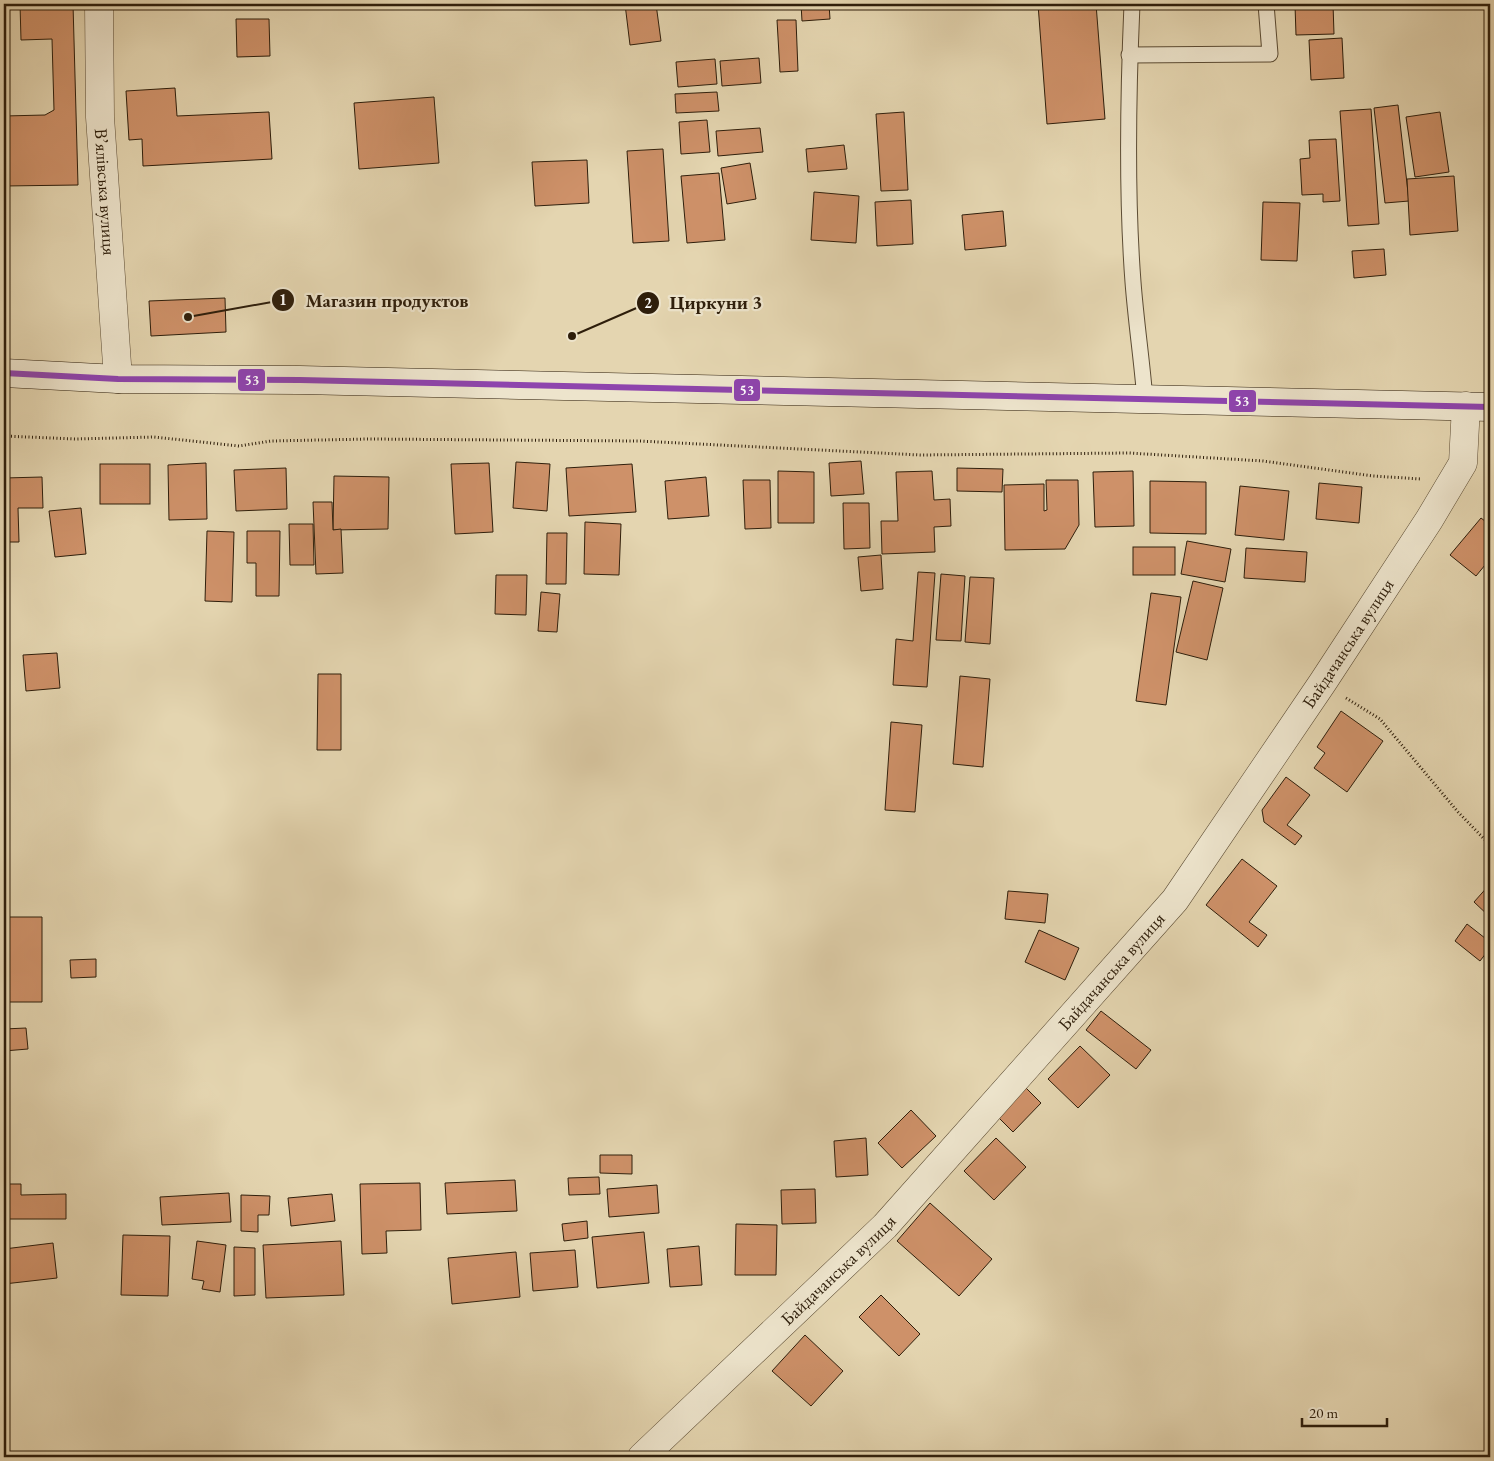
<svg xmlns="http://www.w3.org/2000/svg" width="1494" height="1461" font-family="'EB Garamond',serif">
<rect width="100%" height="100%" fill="#e4d5b0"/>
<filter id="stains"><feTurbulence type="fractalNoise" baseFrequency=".004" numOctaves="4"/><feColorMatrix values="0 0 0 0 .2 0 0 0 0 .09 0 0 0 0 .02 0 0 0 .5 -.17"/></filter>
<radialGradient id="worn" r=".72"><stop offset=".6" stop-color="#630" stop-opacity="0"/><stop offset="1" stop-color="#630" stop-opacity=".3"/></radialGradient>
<g fill="#ce9169" stroke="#2e1e0b">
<path d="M 20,4 L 73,4 L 78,185 L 4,186 L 4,116 L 45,115 L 54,110 L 52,39 L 21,40 Z"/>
<path d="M 625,4 L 656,4 L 661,41 L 630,45 Z"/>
<path d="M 801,4 L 829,4 L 830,19 L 802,21 Z"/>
<path d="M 1038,4 L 1096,4 L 1105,119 L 1047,124 Z"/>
<path d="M 1333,4 L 1334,34 L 1296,35 L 1295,5 Z"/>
<path d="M 236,19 L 269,19 L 270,56 L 237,57 Z"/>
<path d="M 777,20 L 796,20 L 798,71 L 780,72 Z"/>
<path d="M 1342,38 L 1344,78 L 1311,80 L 1309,40 Z"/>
<path d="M 759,58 L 761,83 L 722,86 L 720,61 Z"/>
<path d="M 715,59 L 717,84 L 678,87 L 676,62 Z"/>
<path d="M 175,88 L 177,116 L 269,112 L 272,159 L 143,166 L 142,139 L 129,140 L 126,91 Z"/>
<path d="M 717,92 L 719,111 L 676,113 L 675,94 Z"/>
<path d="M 434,97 L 439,163 L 359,169 L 354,103 Z"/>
<path d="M 1398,105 L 1409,201 L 1385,203 L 1374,108 Z"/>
<path d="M 1371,109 L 1379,224 L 1348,226 L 1340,111 Z"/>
<path d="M 904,112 L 908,190 L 881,191 L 876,114 Z"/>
<path d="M 1440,112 L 1449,172 L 1415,177 L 1406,117 Z"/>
<path d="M 707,120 L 710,152 L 681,154 L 679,122 Z"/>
<path d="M 760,128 L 763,152 L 718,156 L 716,131 Z"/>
<path d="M 1336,139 L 1340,201 L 1323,202 L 1323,194 L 1302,195 L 1300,159 L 1310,158 L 1309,140 Z"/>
<path d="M 844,145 L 847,169 L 808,172 L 806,149 Z"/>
<path d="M 663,149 L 669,241 L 633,243 L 627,151 Z"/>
<path d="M 587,160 L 589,203 L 535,206 L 532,162 Z"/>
<path d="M 750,163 L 756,199 L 727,204 L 721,168 Z"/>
<path d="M 719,173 L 725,240 L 687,243 L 681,176 Z"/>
<path d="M 1454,176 L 1458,231 L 1410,235 L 1407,179 Z"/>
<path d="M 814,192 L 859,196 L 856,243 L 811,240 Z"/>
<path d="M 911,200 L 913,244 L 877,246 L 875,202 Z"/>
<path d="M 1263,202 L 1300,203 L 1297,261 L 1261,260 Z"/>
<path d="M 1003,211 L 1006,246 L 965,250 L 962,215 Z"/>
<path d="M 1384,249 L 1386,275 L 1354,278 L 1352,251 Z"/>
<path d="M 225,298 L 226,332 L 151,336 L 149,301 Z"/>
<path d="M 861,461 L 864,494 L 831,496 L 829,463 Z"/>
<path d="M 516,462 L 550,464 L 547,511 L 513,508 Z"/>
<path d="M 206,463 L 207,519 L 169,520 L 168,465 Z"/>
<path d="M 489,463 L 493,532 L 455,534 L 451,464 Z"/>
<rect x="100" y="464" width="50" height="40"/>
<path d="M 632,464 L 636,512 L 569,516 L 566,468 Z"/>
<path d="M 286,468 L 287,509 L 236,511 L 234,470 Z"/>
<path d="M 957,468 L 1003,469 L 1002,492 L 957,491 Z"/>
<path d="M 778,471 L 814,472 L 814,523 L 778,523 Z"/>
<path d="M 932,471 L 934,500 L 950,499 L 951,526 L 934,527 L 935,552 L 882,554 L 881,521 L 898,521 L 896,472 Z"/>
<path d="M 1133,471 L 1134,526 L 1095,527 L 1093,472 Z"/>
<path d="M 334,476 L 389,477 L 388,529 L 333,530 Z"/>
<path d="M 42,477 L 43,508 L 18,508 L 19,542 L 4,542 L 4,478 Z"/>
<path d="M 706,477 L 709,516 L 668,519 L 665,481 Z"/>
<path d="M 743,480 L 770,480 L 771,528 L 745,529 Z"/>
<path d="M 1046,480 L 1078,480 L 1079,525 L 1065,549 L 1005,550 L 1004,485 L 1044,484 L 1044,511 L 1047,510 Z"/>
<path d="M 1150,481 L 1206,482 L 1206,534 L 1150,533 Z"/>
<path d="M 1319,483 L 1362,487 L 1359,523 L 1316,519 Z"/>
<path d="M 1240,486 L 1289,491 L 1284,540 L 1235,535 Z"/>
<path d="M 313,502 L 332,502 L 333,530 L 341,529 L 343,573 L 316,574 Z"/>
<path d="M 843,503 L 869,503 L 870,548 L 844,549 Z"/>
<path d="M 81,508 L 86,554 L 55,557 L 49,511 Z"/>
<path d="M 1481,518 L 1490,525 L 1490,559 L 1476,576 L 1450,555 Z"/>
<path d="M 585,522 L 621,524 L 619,575 L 584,574 Z"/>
<path d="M 289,524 L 313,524 L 314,565 L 290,565 Z"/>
<path d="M 207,531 L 234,532 L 232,602 L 205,601 Z"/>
<path d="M 247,531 L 280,531 L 279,596 L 256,596 L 256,563 L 247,563 Z"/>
<path d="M 547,533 L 567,533 L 566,584 L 546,584 Z"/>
<path d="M 1187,541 L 1231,549 L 1225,582 L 1181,574 Z"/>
<rect x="1133" y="547" width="42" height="28"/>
<path d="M 1246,548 L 1307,552 L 1305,582 L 1244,578 Z"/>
<path d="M 881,555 L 883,589 L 861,591 L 858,557 Z"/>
<path d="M 918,572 L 935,573 L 927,687 L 893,685 L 896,639 L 913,641 Z"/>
<path d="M 941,574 L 965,576 L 961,641 L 936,640 Z"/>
<path d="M 496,575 L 527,575 L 526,615 L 495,614 Z"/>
<path d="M 970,577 L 994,578 L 990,644 L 965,642 Z"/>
<path d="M 1193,581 L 1223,588 L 1207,660 L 1176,652 Z"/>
<path d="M 541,592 L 560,594 L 557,632 L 538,631 Z"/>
<path d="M 1151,593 L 1181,597 L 1166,705 L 1136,701 Z"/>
<path d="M 57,653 L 60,688 L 26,691 L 23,655 Z"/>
<path d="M 318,674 L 341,674 L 341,750 L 317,750 Z"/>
<path d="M 960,676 L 990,679 L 983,767 L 953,764 Z"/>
<path d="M 1341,711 L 1383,741 L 1347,792 L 1314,768 L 1325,753 L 1317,747 Z"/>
<path d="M 891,722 L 922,725 L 915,812 L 885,810 Z"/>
<path d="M 1286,777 L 1310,795 L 1287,825 L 1302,836 L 1295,845 L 1264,822 L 1262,810 Z"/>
<path d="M 1242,859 L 1277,886 L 1249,922 L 1267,935 L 1258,947 L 1206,905 Z"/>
<path d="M 1490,884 L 1490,917 L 1474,902 Z"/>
<path d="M 1008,891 L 1048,894 L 1045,923 L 1005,919 Z"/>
<path d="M 4,917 L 42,917 L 42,1002 L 8,1002 L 8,975 L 4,975 Z"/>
<path d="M 1467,924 L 1490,942 L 1490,948 L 1480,961 L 1455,941 Z"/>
<path d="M 1039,930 L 1079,948 L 1065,980 L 1025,962 Z"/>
<path d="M 96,959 L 96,977 L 71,978 L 70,960 Z"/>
<path d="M 1101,1011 L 1151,1050 L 1136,1069 L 1086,1030 Z"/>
<path d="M 26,1028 L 28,1049 L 4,1051 L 4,1029 Z"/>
<path d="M 1080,1046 L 1110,1075 L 1078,1108 L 1048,1079 Z"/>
<path d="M 1026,1088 L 1041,1103 L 1013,1132 L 998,1117 Z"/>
<path d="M 911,1110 L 936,1136 L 902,1168 L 878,1143 Z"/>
<path d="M 866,1138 L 868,1175 L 836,1177 L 834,1141 Z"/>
<path d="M 996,1138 L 1026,1167 L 994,1200 L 964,1171 Z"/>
<path d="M 600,1155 L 632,1155 L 632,1174 L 600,1173 Z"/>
<path d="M 599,1177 L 600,1194 L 569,1195 L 568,1178 Z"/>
<path d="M 515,1180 L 517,1211 L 447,1214 L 445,1183 Z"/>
<path d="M 420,1183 L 421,1230 L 386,1231 L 387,1253 L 362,1254 L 360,1184 Z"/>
<path d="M 4,1184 L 21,1184 L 21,1195 L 66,1194 L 66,1219 L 4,1219 Z"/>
<path d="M 657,1185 L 659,1213 L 609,1217 L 607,1189 Z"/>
<path d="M 815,1189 L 816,1223 L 782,1224 L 781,1190 Z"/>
<path d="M 229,1193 L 231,1222 L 162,1225 L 160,1197 Z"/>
<path d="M 332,1194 L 335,1221 L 291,1226 L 288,1198 Z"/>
<path d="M 241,1195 L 270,1196 L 269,1215 L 258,1215 L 258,1232 L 241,1231 Z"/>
<path d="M 930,1203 L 992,1259 L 959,1296 L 897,1241 Z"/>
<path d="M 587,1221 L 588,1238 L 564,1241 L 562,1224 Z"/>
<path d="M 736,1224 L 777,1225 L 776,1275 L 735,1275 Z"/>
<path d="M 644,1232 L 649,1283 L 597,1288 L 592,1237 Z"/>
<path d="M 123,1235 L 170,1236 L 168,1296 L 121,1295 Z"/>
<path d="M 197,1241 L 226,1245 L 220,1292 L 202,1289 L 204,1281 L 192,1279 Z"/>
<path d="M 341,1241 L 344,1295 L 266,1298 L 263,1245 Z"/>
<path d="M 53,1243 L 57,1278 L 4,1284 L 4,1249 Z"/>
<path d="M 699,1246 L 702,1285 L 670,1287 L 667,1249 Z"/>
<path d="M 234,1247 L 255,1248 L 255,1295 L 234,1296 Z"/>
<path d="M 575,1250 L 578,1287 L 533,1291 L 530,1253 Z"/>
<path d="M 516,1252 L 520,1297 L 452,1304 L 448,1258 Z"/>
<path d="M 881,1295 L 920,1334 L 899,1356 L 859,1317 Z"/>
<path d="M 805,1335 L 843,1371 L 811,1406 L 772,1371 Z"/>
</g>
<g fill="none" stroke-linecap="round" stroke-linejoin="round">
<g stroke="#5c4c34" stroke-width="17">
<g id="lane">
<path d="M 1132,4 C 1128,96 1126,190 1133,282 C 1136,322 1142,361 1145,400"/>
<path d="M 1129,55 L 1270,54 L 1266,4"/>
</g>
</g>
<g stroke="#5c4c34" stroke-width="29">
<g id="street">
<path id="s1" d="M 99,4 L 100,117 L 118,379"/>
<path id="s2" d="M 642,1457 L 885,1226 L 1175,900 L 1323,682 L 1429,520 L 1463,463 L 1466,406"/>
</g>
</g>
<g stroke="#2e1e0b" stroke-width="29">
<path id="secondary" d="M 4,373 L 118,379 L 300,380 L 1490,407"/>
</g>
<g stroke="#2e1e0b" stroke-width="3" stroke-dasharray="1 2.5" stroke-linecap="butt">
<path d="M 4,436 L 75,439 L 154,437 L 239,446 L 271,441 L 369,439 L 639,441 L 920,455 L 1129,453 L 1263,461 L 1373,476 L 1421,479"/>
<path d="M 1346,698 L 1380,719 L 1458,812 L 1490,845"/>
</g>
<use href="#lane" stroke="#ede4cc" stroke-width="15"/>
<use href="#street" stroke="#ede4cc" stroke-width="28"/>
<use href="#secondary" stroke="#ede4cc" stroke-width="28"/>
<g stroke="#ede4cc" stroke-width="10">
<path id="bus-1" d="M 4,373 L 118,379 L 300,380 L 1490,407"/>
</g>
<use href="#bus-1" stroke="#8e44ad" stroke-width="6"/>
</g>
<g text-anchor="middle" stroke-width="4.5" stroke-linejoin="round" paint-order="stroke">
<g font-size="18" fill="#2e1e0b" stroke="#ede4cc">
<text dy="6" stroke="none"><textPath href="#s1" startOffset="188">В’ялівська вулиця</textPath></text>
<text dy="6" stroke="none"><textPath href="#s2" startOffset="1081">Байдачанська вулиця</textPath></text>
<text dy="6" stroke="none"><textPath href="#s2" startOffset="676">Байдачанська вулиця</textPath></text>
<text dy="6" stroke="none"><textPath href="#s2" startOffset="271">Байдачанська вулиця</textPath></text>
</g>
</g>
<path fill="none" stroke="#2e1e0b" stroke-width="2" d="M188 317L283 300M572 336L648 303"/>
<g fill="#2e1e0b" stroke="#ede4cc" stroke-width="2">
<circle cx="188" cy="317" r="5"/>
<circle cx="572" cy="336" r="5"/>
<circle cx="283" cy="300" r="12"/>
<circle cx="648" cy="303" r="12"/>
</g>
<g font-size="15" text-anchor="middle" font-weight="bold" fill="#fff">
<text x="283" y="305">1</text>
<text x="648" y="308">2</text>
</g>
<g font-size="19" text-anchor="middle" font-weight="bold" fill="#2e1e0b" stroke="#ede4cc" stroke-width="4.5" stroke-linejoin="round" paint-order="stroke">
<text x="387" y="307">Магазин продуктов</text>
<text x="716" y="309">Циркуни 3</text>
</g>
<g stroke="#ede4cc" stroke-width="2">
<rect x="237" y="368" width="29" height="24" rx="5" fill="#8e44ad"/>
<rect x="733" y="378" width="28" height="24" rx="5" fill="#8e44ad"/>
<rect x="1228" y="389" width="29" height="24" rx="5" fill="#8e44ad"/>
</g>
<g font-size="14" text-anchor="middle" font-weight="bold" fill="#fff">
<text x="252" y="385">53</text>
<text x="747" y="395">53</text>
<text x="1242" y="406">53</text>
</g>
<rect width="1494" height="1461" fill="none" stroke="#e4d5b0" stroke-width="20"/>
<rect x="5" y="5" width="1484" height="1451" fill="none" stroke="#2e1e0b" stroke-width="2.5"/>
<rect x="10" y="10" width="1474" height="1441" fill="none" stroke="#2e1e0b"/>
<path d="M1302 1418v8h85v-8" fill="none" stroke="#2e1e0b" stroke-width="2.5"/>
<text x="1309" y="1418" font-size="15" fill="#2e1e0b" stroke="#ede4cc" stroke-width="4" paint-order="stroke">20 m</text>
<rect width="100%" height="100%" filter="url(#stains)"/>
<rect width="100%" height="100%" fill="url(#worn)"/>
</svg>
